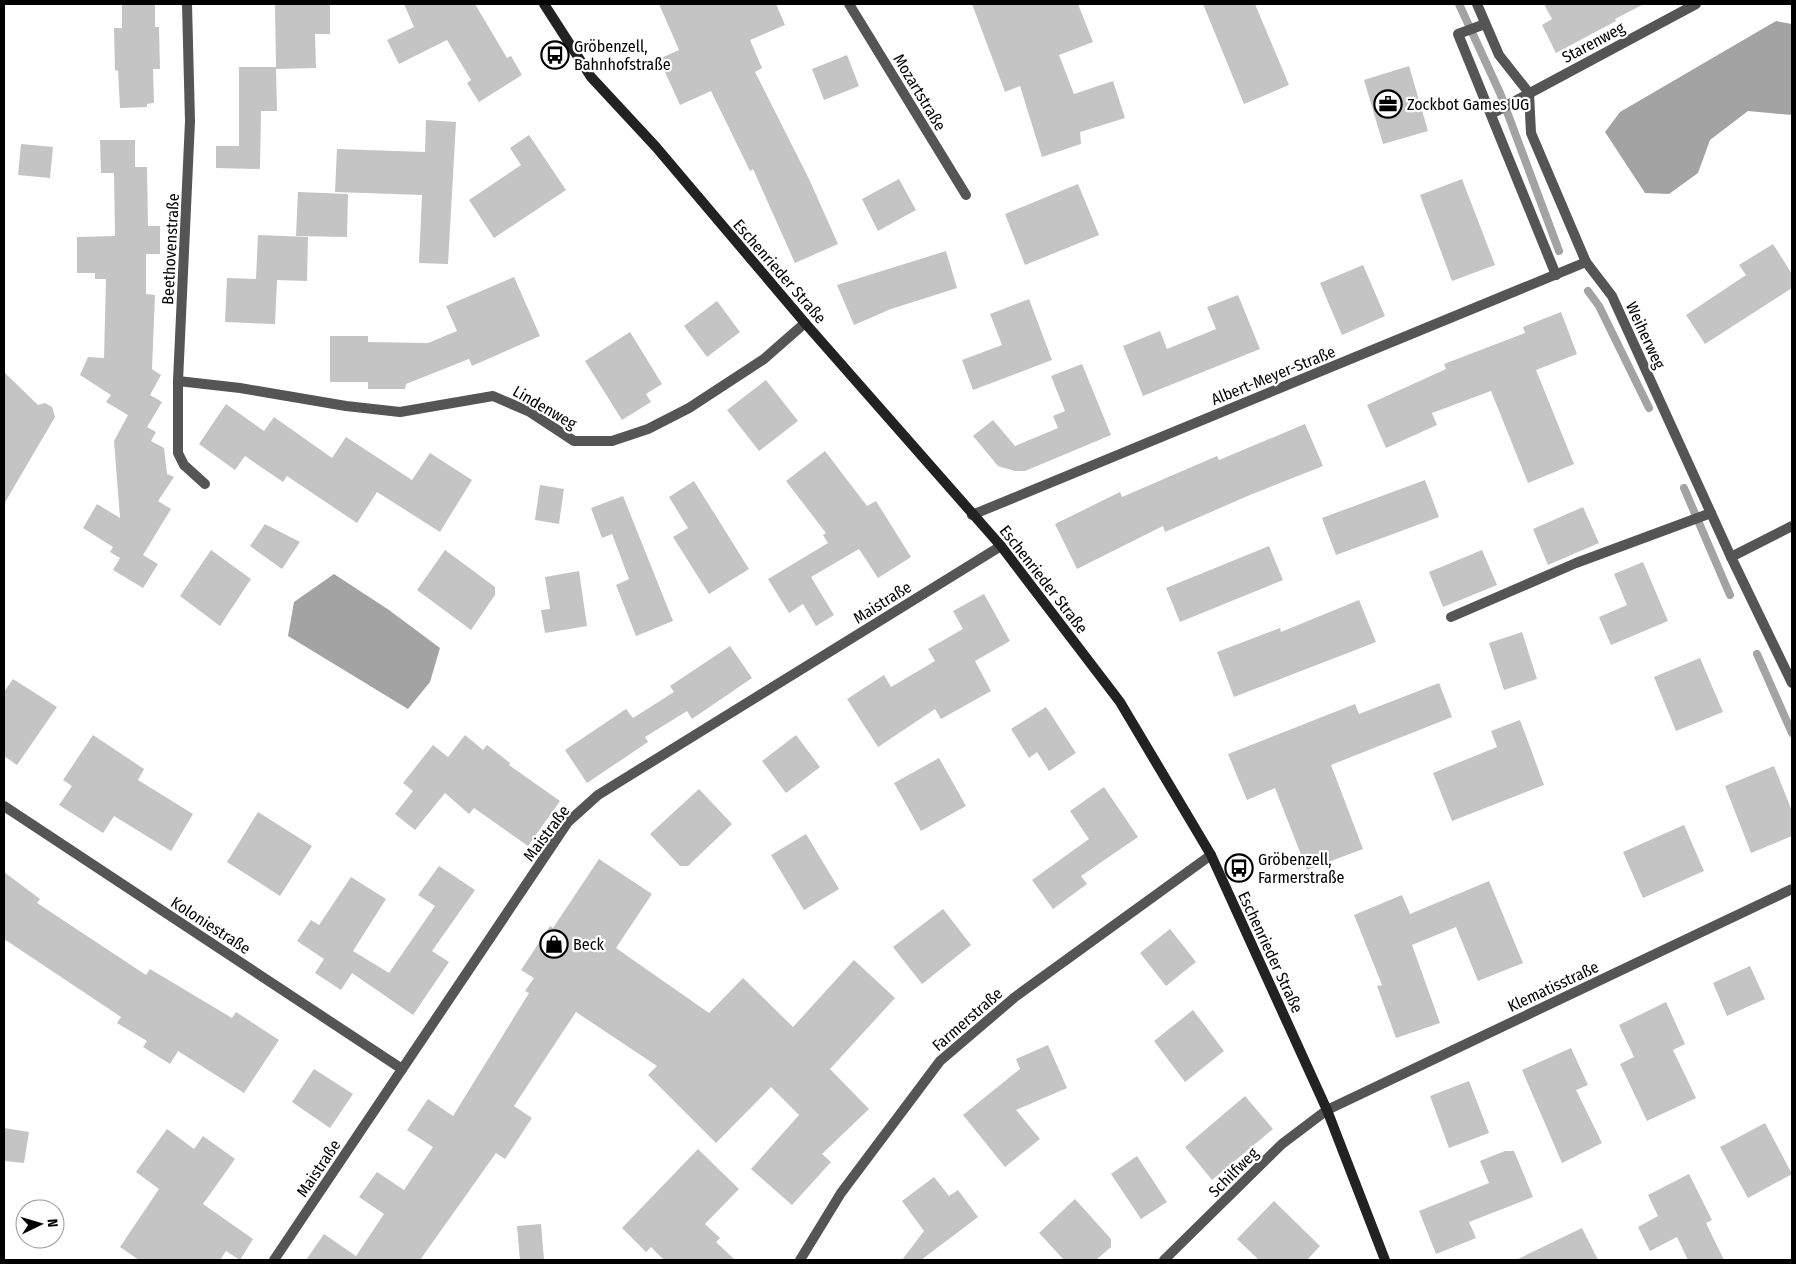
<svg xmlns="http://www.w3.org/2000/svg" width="1796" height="1264" font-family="'Fira Sans Condensed',sans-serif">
<rect width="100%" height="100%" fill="#fff"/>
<g fill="#a3a3a3">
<path d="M 1776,21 L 1792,24 L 1792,115 L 1748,111 L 1710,140 L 1698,173 L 1669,194 L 1645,193 L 1605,132 L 1620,112 Z"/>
<path d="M 334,574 L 389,610 L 440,648 L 430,682 L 408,709 L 288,636 L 294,602 Z"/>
</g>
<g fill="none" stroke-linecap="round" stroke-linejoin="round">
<g stroke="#a3a3a3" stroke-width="8">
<path d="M 1459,4 L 1500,93 L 1559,251"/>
<path d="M 1588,291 L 1599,306 L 1649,408"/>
<path d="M 1684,488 L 1730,595"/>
<path d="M 1757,654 L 1792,733"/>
</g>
</g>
<g fill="#c4c4c4">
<path d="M 122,4 L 155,4 L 155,27 L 159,27 L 160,69 L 153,69 L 154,103 L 147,104 L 147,107 L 120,108 L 118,70 L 115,71 L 114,28 L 122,28 Z"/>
<path d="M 275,4 L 330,4 L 330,34 L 315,34 L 316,68 L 276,69 L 277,111 L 261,111 L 260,169 L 216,168 L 216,146 L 239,146 L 239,67 L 276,67 Z"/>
<path d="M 404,4 L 475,4 L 507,58 L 511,56 L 522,75 L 479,102 L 467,83 L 471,80 L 447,40 L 399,64 L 387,40 L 414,27 Z"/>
<path d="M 659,4 L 776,4 L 785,25 L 750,40 L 762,68 L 755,72 L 809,179 L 838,244 L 795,263 L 753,169 L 750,171 L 711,91 L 680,105 L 659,59 L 679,50 Z"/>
<path d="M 972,4 L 1078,4 L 1093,42 L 1059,55 L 1074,94 L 1113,81 L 1125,118 L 1080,132 L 1081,144 L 1042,157 L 1020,86 L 1005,92 Z"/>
<path d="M 1203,4 L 1255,4 L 1289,85 L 1244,104 Z"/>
<path d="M 1544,4 L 1644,4 L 1615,19 L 1616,21 L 1556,53 L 1542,25 L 1552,19 Z"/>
<path d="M 847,55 L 859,86 L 824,100 L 812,69 Z"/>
<path d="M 1409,66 L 1428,131 L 1383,144 L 1364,80 Z"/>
<path d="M 426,120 L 456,122 L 448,264 L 419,263 L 422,195 L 335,192 L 337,149 L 425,152 Z"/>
<path d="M 529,135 L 566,190 L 494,238 L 469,200 L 521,165 L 510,148 Z"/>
<path d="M 100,140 L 135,140 L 135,167 L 147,167 L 148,226 L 160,226 L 160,254 L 146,254 L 146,294 L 155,295 L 152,369 L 161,375 L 150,395 L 162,402 L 147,427 L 156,432 L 151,441 L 164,448 L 167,474 L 174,477 L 158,501 L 171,509 L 143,555 L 158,564 L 143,588 L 113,570 L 120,558 L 110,552 L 113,547 L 83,528 L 97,504 L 120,518 L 114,441 L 128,415 L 106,402 L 111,395 L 80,375 L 88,357 L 104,358 L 106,279 L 95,279 L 95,273 L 77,273 L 77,237 L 115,236 L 114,173 L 101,173 Z"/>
<path d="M 21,144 L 53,147 L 50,178 L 18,175 Z"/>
<path d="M 899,179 L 916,210 L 878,231 L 862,199 Z"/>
<path d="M 1462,179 L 1495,265 L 1452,281 L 1420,195 Z"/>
<path d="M 1078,184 L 1099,235 L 1025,265 L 1005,214 Z"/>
<path d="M 298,192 L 348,194 L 347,237 L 296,236 Z"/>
<path d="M 258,235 L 308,237 L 307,281 L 277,280 L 275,324 L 225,322 L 227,278 L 256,279 Z"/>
<path d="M 1773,244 L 1792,274 L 1792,288 L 1705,344 L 1686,315 L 1746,275 L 1739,265 Z"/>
<path d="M 946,251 L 957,288 L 891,309 L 854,325 L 837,285 Z"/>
<path d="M 1363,265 L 1385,316 L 1342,335 L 1320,283 Z"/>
<path d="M 514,277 L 540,336 L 472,366 L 469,359 L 406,384 L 405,389 L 368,389 L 368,382 L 330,382 L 330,336 L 368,336 L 368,342 L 428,343 L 457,331 L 446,306 Z"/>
<path d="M 1238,295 L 1260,349 L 1143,396 L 1123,346 L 1160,331 L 1167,349 L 1216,329 L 1207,307 Z"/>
<path d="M 1029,299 L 1052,360 L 973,390 L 962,360 L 1002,345 L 990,314 Z"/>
<path d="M 717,301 L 740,332 L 707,357 L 684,326 Z"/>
<path d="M 1561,312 L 1577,354 L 1536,370 L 1574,464 L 1528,483 L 1491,391 L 1432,413 L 1437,425 L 1386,448 L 1367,405 L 1446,369 L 1444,364 L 1525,333 L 1523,327 Z"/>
<path d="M 630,332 L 662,384 L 646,394 L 651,402 L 622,420 L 585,361 Z"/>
<path d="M 1082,364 L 1111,435 L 1025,471 L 1015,471 L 998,466 L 973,436 L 993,420 L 1015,446 L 1058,428 L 1053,416 L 1065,411 L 1051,376 Z"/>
<path d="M 4,372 L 38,405 L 45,403 L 52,407 L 55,417 L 4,504 Z"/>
<path d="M 766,380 L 798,421 L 759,451 L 727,410 Z"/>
<path d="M 226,404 L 264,431 L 274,417 L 332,458 L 346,437 L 412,480 L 430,453 L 472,480 L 440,532 L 377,492 L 357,523 L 287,476 L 283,482 L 245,456 L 235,470 L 199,444 Z"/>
<path d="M 1305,424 L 1323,466 L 1250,495 L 1165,532 L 1163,526 L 1077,569 L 1055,524 L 1120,492 L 1122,497 L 1217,456 L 1219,460 Z"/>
<path d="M 825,451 L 867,506 L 876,501 L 911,557 L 878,578 L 859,549 L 811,577 L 834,615 L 816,626 L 803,604 L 789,613 L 768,579 L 828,543 L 823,535 L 826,533 L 786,481 Z"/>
<path d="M 1425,480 L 1439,517 L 1336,555 L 1322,518 Z"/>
<path d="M 694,481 L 749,569 L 709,594 L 673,537 L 688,528 L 669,497 Z"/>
<path d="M 540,485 L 564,489 L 559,524 L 535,520 Z"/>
<path d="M 623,496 L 673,621 L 636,636 L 616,585 L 629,579 L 612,534 L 602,538 L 591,508 Z"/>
<path d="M 1583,507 L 1599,543 L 1548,565 L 1533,529 Z"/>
<path d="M 265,524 L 300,542 L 282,569 L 250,546 Z"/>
<path d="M 1269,546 L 1283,580 L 1180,622 L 1166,588 Z"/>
<path d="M 211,550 L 251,579 L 220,626 L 180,596 Z"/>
<path d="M 445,550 L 495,587 L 495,595 L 471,630 L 417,590 Z"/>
<path d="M 1482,550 L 1497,585 L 1443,607 L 1429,572 Z"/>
<path d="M 1643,562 L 1668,621 L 1611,645 L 1599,617 L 1627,605 L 1614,574 Z"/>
<path d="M 579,571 L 587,626 L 545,633 L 541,610 L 550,609 L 545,577 Z"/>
<path d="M 984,594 L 1010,641 L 975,661 L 991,691 L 941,719 L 935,709 L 878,747 L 847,699 L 884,675 L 891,687 L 935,661 L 928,649 L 963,629 L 953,611 Z"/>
<path d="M 1359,600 L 1376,642 L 1234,697 L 1217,652 L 1280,628 L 1281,632 Z"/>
<path d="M 1522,632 L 1537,679 L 1504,690 L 1489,643 Z"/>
<path d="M 730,646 L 752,678 L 692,719 L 687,711 L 645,737 L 648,742 L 587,783 L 565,750 L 626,709 L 633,718 L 674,692 L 670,686 Z"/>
<path d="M 1700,658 L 1723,712 L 1676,731 L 1654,677 Z"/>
<path d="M 13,679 L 57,707 L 17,765 L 4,756 L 4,692 Z"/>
<path d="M 1439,683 L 1452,717 L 1331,765 L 1363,849 L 1307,870 L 1275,788 L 1247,800 L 1228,754 L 1355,704 L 1359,714 Z"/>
<path d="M 1046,707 L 1076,753 L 1049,771 L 1037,752 L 1029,758 L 1011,729 Z"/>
<path d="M 1520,720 L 1544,785 L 1452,821 L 1433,773 L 1497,747 L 1491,731 Z"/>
<path d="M 93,735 L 144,769 L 138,780 L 193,814 L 171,851 L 114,816 L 103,833 L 59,805 L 72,786 L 63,780 Z"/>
<path d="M 465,735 L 483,750 L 487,745 L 510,763 L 509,765 L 560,801 L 528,846 L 474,808 L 469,814 L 445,793 L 415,830 L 395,814 L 413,791 L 403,783 L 433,745 L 448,757 Z"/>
<path d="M 796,735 L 820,767 L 786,793 L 762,761 Z"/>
<path d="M 939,758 L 966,806 L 921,831 L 894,783 Z"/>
<path d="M 1774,766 L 1792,811 L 1792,836 L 1751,853 L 1725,786 Z"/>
<path d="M 1104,787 L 1138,837 L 1081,876 L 1087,884 L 1053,909 L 1032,880 L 1089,839 L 1070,811 Z"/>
<path d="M 699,789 L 732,824 L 688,866 L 680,866 L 650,834 Z"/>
<path d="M 258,812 L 312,846 L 280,896 L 227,862 Z"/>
<path d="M 1684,825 L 1704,871 L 1643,898 L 1623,852 Z"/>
<path d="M 806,834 L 839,889 L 804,910 L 771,855 Z"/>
<path d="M 599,859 L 652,894 L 616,948 L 709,1013 L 743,978 L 793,1027 L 854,960 L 895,998 L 830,1069 L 869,1109 L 822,1154 L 831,1162 L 792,1205 L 751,1169 L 799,1115 L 771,1087 L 716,1143 L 648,1075 L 657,1066 L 576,1012 L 514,1106 L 532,1118 L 505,1159 L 496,1153 L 420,1260 L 306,1260 L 324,1234 L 356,1256 L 384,1214 L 359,1197 L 377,1172 L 404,1190 L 433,1147 L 407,1130 L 428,1099 L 453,1116 L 529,993 L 525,991 L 534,978 L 521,970 L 550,926 L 553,928 Z"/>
<path d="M 439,866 L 475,890 L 432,951 L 449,962 L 413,1015 L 352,973 L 341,990 L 315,973 L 324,959 L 297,941 L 311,920 L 319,925 L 351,877 L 386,899 L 353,951 L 389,973 L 435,906 L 418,895 Z"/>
<path d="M 4,872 L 40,899 L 37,903 L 146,975 L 150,969 L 232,1018 L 236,1012 L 279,1040 L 244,1093 L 178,1051 L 170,1064 L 143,1047 L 147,1041 L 117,1023 L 121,1017 L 4,939 Z"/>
<path d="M 1489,881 L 1523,963 L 1478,981 L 1456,927 L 1412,945 L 1440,1023 L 1396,1038 L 1377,986 L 1382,985 L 1354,915 L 1402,895 L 1410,914 Z"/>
<path d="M 943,909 L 971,945 L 922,984 L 893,947 Z"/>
<path d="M 1170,929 L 1196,962 L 1166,986 L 1140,953 Z"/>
<path d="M 1750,966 L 1765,999 L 1727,1016 L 1713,983 Z"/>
<path d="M 1666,1002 L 1685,1044 L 1673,1050 L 1696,1098 L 1647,1121 L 1620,1064 L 1634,1057 L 1619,1025 Z"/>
<path d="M 1193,1010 L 1224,1051 L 1185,1082 L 1154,1041 Z"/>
<path d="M 1048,1045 L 1067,1088 L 1016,1110 L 1040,1139 L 1005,1167 L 963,1115 L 1020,1069 L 1016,1059 Z"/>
<path d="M 1571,1048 L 1588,1085 L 1576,1090 L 1602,1143 L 1562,1163 L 1522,1070 Z"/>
<path d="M 314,1069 L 353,1094 L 330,1128 L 292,1102 Z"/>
<path d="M 1469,1081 L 1489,1133 L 1449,1148 L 1430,1096 Z"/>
<path d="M 1245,1096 L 1273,1129 L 1212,1180 L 1185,1147 Z"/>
<path d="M 1765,1123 L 1792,1174 L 1748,1198 L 1720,1147 Z"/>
<path d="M 4,1128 L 29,1132 L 24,1163 L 4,1161 Z"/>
<path d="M 167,1129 L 194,1149 L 203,1136 L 235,1159 L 203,1204 L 253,1239 L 240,1260 L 226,1251 L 220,1260 L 139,1260 L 120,1247 L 159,1189 L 136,1172 Z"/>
<path d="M 698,1149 L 739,1189 L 705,1224 L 720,1238 L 716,1242 L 735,1260 L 664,1260 L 651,1247 L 646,1252 L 622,1228 Z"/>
<path d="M 1505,1151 L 1514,1151 L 1533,1197 L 1469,1222 L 1476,1238 L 1436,1254 L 1419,1211 L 1489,1183 L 1480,1161 Z"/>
<path d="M 1137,1156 L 1167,1202 L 1141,1219 L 1111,1174 Z"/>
<path d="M 1689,1174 L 1712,1220 L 1706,1223 L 1724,1260 L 1688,1260 L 1677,1237 L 1650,1251 L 1638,1227 L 1658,1216 L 1648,1195 Z"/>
<path d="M 934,1177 L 949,1196 L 958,1190 L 978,1217 L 921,1260 L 902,1260 L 924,1231 L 902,1201 Z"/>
<path d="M 1075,1199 L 1111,1239 L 1111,1247 L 1096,1260 L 1064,1260 L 1039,1233 Z"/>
<path d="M 1274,1201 L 1320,1246 L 1307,1260 L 1259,1260 L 1237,1239 Z"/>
<path d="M 541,1224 L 544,1260 L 520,1260 L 517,1226 Z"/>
<path d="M 1582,1228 L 1598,1260 L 1516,1260 Z"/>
</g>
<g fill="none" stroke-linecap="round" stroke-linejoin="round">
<g stroke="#555" stroke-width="10">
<path d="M 187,4 L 190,121 L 178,381 L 178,453 L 184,465 L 205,484"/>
<path d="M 849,4 L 966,195"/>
<path d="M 1477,4 L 1499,55 L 1529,93 L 1531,133 L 1586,262 L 1612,296 L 1731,557 L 1792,683"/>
<path d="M 1485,24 L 1458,34 L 1556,275"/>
<path d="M 1491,114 L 1696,4"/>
<path d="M 178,381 L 240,388 L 346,406 L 400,412 L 493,396 L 530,412 L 574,441 L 612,441 L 648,429 L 689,408 L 764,359 L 805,323"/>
<path d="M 972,515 L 1586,262"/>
<path d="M 1731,557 L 1792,526"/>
<path d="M 1451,617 L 1576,563 L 1711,513"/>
<path d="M 4,806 L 402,1069"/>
<path d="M 274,1260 L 568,822 L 598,795 L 1001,546"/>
<path d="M 800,1260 L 841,1193 L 940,1061 L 1015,997 L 1211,855"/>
<path d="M 1164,1260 L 1282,1144 L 1327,1110 L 1792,889"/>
</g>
<path stroke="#222" stroke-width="10" d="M 544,4 L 591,77 L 656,147 L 805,323 L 1001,546 L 1120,702 L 1211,855 L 1327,1110 L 1385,1260"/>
</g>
<defs>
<g id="bus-ring" transform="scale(1.4375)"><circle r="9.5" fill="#fff" stroke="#000" stroke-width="1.5"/><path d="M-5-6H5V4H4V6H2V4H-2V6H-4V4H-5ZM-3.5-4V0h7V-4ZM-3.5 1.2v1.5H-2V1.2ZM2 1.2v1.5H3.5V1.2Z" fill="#000"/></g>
<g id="office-ring" transform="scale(1.4375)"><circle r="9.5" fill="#fff" stroke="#000" stroke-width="1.5"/><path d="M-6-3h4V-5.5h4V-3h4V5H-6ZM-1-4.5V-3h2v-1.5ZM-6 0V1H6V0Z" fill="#000"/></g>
<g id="shop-ring" transform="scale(1.4375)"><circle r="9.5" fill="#fff" stroke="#000" stroke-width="1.5"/><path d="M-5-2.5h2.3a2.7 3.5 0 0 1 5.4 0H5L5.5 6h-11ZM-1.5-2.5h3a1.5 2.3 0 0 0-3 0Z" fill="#000"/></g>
</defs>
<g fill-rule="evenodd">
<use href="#bus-ring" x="555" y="55"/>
<use href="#office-ring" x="1388" y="104"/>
<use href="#bus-ring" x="1239" y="868"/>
<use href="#shop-ring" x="554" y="944"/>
</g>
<g text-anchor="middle" stroke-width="4.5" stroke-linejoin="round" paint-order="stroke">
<g font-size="16" fill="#000" stroke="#fff">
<text transform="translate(1593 42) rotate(-28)" y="6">Starenweg</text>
<text transform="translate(920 92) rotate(59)" y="6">Mozartstraße</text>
<text transform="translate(170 249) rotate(-87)" y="6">Beethovenstraße</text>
<text transform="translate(780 271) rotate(49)" y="6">Eschenrieder Straße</text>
<text transform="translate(1646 335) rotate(65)" y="6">Weiherweg</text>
<text transform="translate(1273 375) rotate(-22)" y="6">Albert-Meyer-Straße</text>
<text transform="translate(545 407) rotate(30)" y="6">Lindenweg</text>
<text transform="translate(1044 579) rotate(52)" y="6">Eschenrieder Straße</text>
<text transform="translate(882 602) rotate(-32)" y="6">Maistraße</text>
<text transform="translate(546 833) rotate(-53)" y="6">Maistraße</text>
<text transform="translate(211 925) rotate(33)" y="6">Koloniestraße</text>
<text transform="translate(1271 952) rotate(65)" y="6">Eschenrieder Straße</text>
<text transform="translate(1553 986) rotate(-25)" y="6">Klematisstraße</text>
<text transform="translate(967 1019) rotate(-41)" y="6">Farmerstraße</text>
<text transform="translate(318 1168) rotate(-56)" y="6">Maistraße</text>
<text transform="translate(1233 1172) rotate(-45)" y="6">Schilfweg</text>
</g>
<g font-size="16" fill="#000" stroke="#fff" text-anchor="start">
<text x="574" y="52">Gröbenzell,<tspan x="574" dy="18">Bahnhofstraße</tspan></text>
<text x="1407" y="110">Zockbot Games UG</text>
<text x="1258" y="865">Gröbenzell,<tspan x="1258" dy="18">Farmerstraße</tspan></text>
<text x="573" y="950">Beck</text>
</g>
</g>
<rect width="1796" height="1264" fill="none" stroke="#000000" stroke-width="10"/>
<g transform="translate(40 1224) rotate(85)"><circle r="24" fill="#ffffff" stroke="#999999"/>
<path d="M0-4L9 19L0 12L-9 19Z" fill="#000000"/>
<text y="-8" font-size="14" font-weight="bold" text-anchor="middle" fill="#000000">N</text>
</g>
</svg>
